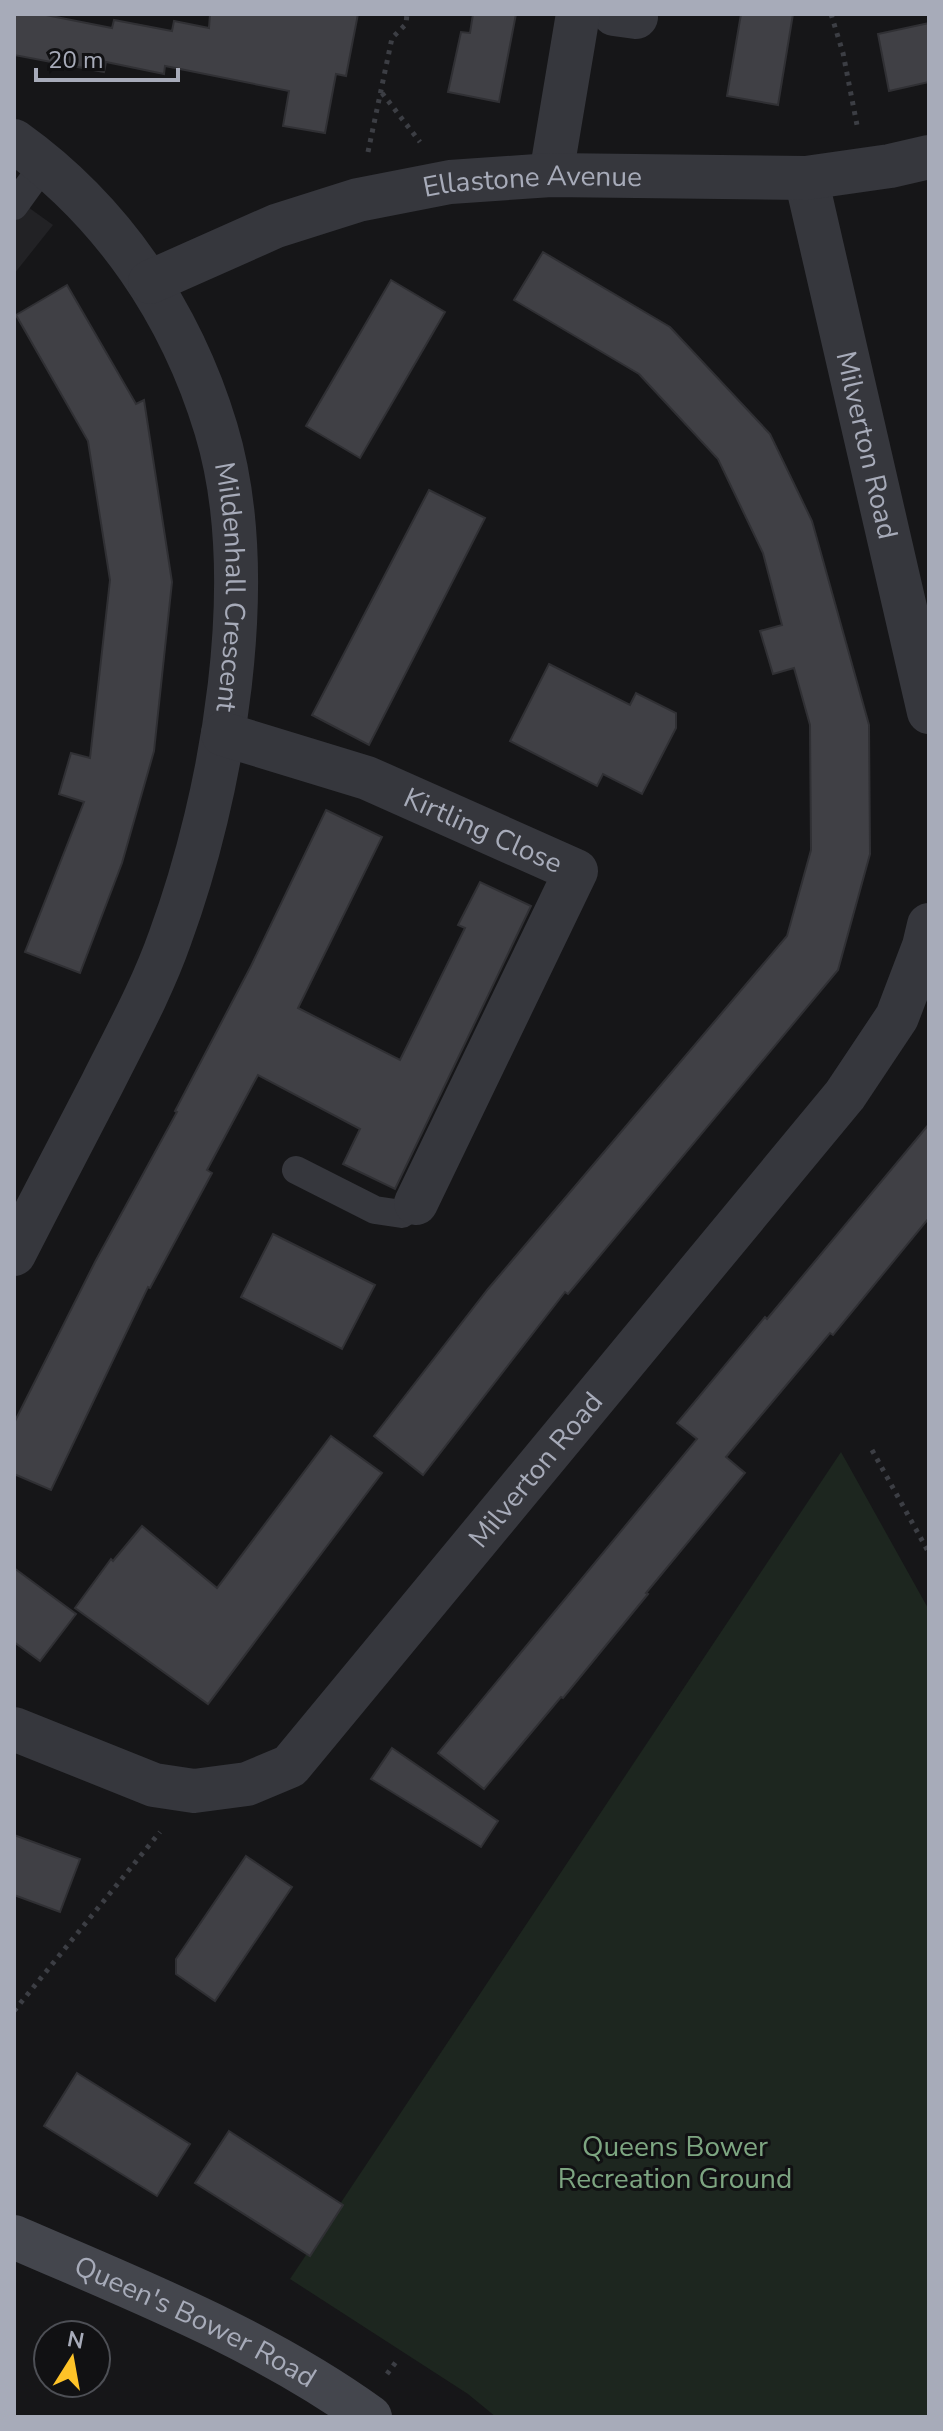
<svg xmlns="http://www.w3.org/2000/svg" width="943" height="2431" font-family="'Nunito Sans',sans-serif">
<rect width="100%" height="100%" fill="#161618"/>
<path fill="#222225" d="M 14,197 L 53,225 L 14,274 Z"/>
<path fill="#1d261f" d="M 841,1452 L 929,1610 L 929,2417 L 496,2417 L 468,2394 L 290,2279 Z"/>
<g fill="#404045" stroke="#303034" stroke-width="2">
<path d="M 14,14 L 41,14 L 112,28 L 114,20 L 172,31 L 174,21 L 209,28 L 210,14 L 358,14 L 346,76 L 336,74 L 325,133 L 283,126 L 289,91 L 165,66 L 164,74 L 106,62 L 104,72 L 14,55 Z"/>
<path d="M 473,14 L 516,14 L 499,102 L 448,92 L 461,32 L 470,33 Z"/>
<path d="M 741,14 L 793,14 L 778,105 L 727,96 Z"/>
<path d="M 929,23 L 929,82 L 889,91 L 878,34 Z"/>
<path d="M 543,252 L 670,327 L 770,434 L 812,521 L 869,725 L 870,854 L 838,970 L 568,1294 L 565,1292 L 423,1475 L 374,1436 L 488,1289 L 787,936 L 811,850 L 810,725 L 794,668 L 773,674 L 760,631 L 782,625 L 763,553 L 718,459 L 639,374 L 514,300 Z"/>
<path d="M 391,280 L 445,312 L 360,458 L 306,426 Z"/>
<path d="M 67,285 L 136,404 L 144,400 L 172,582 L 154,751 L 122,863 L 80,973 L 25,952 L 84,802 L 59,794 L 71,753 L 90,758 L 110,580 L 88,441 L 16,315 Z"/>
<path d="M 429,490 L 485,518 L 369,745 L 312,715 Z"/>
<path d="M 549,664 L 630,705 L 636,693 L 676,713 L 676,728 L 642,794 L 603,774 L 597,786 L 510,741 Z"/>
<path d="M 326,810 L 382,837 L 298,1008 L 400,1060 L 465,928 L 458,925 L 480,882 L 531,906 L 395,1189 L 343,1164 L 360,1129 L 258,1075 L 207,1170 L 212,1173 L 150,1288 L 148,1287 L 51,1490 L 14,1474 L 14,1423 L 95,1262 L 177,1112 L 175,1111 L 251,966 Z"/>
<path d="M 929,1124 L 929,1218 L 833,1335 L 830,1333 L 726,1457 L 745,1473 L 646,1593 L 648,1594 L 563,1698 L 561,1697 L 484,1789 L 438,1753 L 697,1439 L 677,1423 L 765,1317 L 767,1319 Z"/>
<path d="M 273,1234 L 375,1285 L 342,1349 L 241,1297 Z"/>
<path d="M 331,1436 L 382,1473 L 208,1704 L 75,1608 L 111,1559 L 113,1561 L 142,1526 L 217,1588 Z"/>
<path d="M 14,1568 L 76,1614 L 40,1661 L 14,1642 Z"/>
<path d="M 392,1748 L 498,1821 L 481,1847 L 371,1779 Z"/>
<path d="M 14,1835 L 80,1859 L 60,1912 L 14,1895 Z"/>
<path d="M 246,1856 L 292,1887 L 215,2001 L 176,1974 L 176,1959 Z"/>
<path d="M 77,2073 L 190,2144 L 157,2196 L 44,2126 Z"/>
<path d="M 229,2131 L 343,2205 L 310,2256 L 195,2183 Z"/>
</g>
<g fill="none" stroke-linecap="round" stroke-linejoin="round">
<g stroke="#3c3e44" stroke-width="5" stroke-dasharray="4 6" stroke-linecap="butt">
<path d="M 831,14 L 843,53 L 857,125"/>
<path d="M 382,93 L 420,142"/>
<path d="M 368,152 L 392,38 L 406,24 L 407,14"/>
<path d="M 872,1450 L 929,1553"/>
<path d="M 14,2011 L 160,1832"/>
<path d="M 387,2374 L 396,2362"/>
</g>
<g stroke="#36373d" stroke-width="28">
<path d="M 14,206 L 45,163"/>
<path d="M 296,1170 L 375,1210 L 402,1214 L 416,1203"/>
</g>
<g stroke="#36373d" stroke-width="44">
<path d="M 614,14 L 636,17"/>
<path id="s1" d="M 14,141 C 112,211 181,313 216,429 C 261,578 223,794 170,938 C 152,989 126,1036 102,1084 C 73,1140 43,1197 14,1254"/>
<path d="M 551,175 L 578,14"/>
<path id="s2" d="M 806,178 L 929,712"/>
<path id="s3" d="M 150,282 L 276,226 L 358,200 L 450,182 L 551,175 L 806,178 L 890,166 L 929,157"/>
<path id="s4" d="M 223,734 L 367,778 L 576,871 L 416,1203"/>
<path id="s5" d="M 14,1729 L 154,1785 L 194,1791 L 247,1784 L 290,1766 L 845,1095 L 897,1017 L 924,946 L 929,925"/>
</g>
<path stroke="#44464d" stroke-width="44" id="s6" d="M 14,2237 C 136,2290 262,2339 370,2417"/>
</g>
<g text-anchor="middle" stroke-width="6" stroke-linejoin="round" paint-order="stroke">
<g font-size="28" fill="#a7abb9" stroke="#111113">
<text dy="10" stroke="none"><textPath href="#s3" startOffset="400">Ellastone Avenue</textPath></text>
<text dy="10" stroke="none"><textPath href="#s2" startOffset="274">Milverton Road</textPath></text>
<text dy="10" stroke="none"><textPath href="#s1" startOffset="518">Mildenhall Crescent</textPath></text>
<text dy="10" stroke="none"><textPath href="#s4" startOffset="278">Kirtling Close</textPath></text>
<text dy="10" stroke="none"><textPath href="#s5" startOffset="676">Milverton Road</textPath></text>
<text dy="10" stroke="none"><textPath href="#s6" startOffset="200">Queen's Bower Road</textPath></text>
</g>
<g font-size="28" fill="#7da581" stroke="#111113">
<text x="675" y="2156">Queens Bower<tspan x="675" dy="32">Recreation Ground</tspan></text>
</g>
</g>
<rect width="943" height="2431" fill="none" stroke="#a7abb9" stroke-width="32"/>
<g transform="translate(72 2359) rotate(11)"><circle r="38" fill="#111113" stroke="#4d4f55" stroke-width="2"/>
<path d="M0-6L14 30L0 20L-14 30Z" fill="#fec328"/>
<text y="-12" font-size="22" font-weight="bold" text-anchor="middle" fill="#a7abb9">N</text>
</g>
<path d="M36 68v12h142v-12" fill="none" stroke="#a7abb9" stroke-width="4"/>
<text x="48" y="68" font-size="24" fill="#a7abb9" stroke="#111113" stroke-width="6" paint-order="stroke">20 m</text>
</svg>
